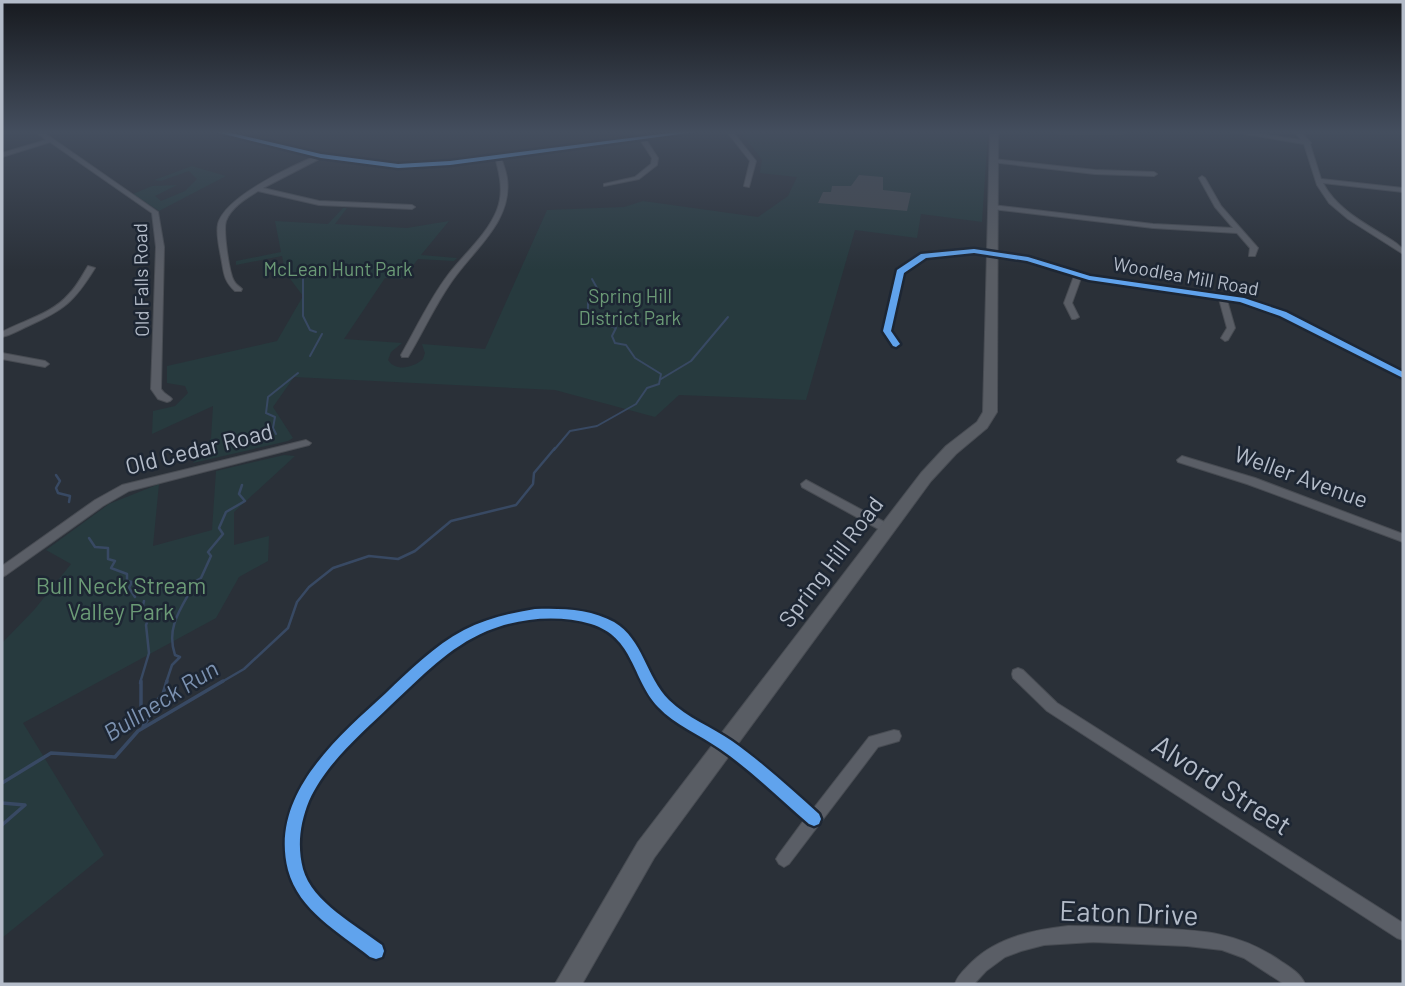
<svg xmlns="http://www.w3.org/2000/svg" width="1405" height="986" font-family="Barlow,sans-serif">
<rect width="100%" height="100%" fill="#2a3038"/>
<g fill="#273a3e">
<path d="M 741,132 L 988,132 L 982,222 L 921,214 L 917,238 L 855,230 L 806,400 L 679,395 L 655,417 L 555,390 L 294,377 L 273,407 L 293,438 L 288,441 L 193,463 L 211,438 L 213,406 L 152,434 L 153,411 L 175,406 L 188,393 L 185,386 L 167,383 L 167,366 L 277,341 L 303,296 L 285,272 L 282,256 L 236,265 L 236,261 L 281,252 L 275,221 L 328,224 L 343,208 L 347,208 L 335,224 L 407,228 L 449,221 L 421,255 L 457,258 L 454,261 L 418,259 L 403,279 L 385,278 L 344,339 L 402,343 L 391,352 L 388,360 C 396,372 413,368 423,359 L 425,353 L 422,344 L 485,349 L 547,210 L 624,207 L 643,201 L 758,217 L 788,196 L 797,177 L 760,173 L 762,160 Z"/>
<path d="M 192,166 L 226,176 L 159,211 L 133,194 L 152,186 L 177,185 L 155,196 L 161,201 L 185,191 L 197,179 L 189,171 L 161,181 L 154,180 Z"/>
<path d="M 284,455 L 295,456 L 234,512 L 234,545 L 269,536 L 268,561 L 239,577 L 216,618 L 23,723 L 104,855 L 2,938 L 2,643 L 34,610 L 71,564 L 46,550 L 109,504 L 159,484 L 153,546 L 212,530 L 216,471 Z"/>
</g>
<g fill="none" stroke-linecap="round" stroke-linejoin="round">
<g stroke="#384963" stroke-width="2">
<path d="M 314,265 L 303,279 L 303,316 L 310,330 L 316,332"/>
<path d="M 310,356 L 322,334"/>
<path d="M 661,379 L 691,361 L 728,317"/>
<path d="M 276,434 L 273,428 L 275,417 L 266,413 L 268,397 L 298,373"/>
<path d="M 554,450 L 570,431 L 597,426 L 636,404 L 647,388 L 659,384 L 661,374 L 635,358 L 626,345 L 615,343 L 612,336 L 616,328 L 588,318 L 588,302 L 597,288 L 592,279"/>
</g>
<g stroke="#384963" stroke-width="2.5">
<path d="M 56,475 L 60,481 L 56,488 L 58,493 L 70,496 L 69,502"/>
<path d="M 89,538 L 95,547 L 108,548 L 108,559 L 115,561 L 111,568 L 127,574 L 127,581 L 132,582 L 129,588 L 135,597"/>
<path d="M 140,683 L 149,653 L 146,625 L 150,615 L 142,610 L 144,601"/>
<path d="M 166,683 L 172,665 L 180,657 L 175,655 C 165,626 183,606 196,581 L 201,578 L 211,556 L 208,552 L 223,534 L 219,528 L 226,512 L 245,501 L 239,494 L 242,485"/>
<path d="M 220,683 L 244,669 L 288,628 L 297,602 L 309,587 L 333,568 L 369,556 L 398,559 L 415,551 L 451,521 L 516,505 L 533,484 L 534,473 L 555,448"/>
</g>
<g stroke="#384963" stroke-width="3.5">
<path d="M 141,681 L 141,708"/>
<path d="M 155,703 L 163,694 L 167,681"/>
<path d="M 140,716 L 146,722"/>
<path d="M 143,726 L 151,715"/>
<path d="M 2,783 L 51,753 L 115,757 L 138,731 L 223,681"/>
<path d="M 2,803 L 25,805 L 2,825"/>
</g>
</g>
<path fill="#444950" d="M 859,175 L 883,177 L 883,190 L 911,193 L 907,211 L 818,203 L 823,192 L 831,192 L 832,186 L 851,186 Z"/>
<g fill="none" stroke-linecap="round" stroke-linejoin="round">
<g stroke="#484c53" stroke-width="2">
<g id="minor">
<path d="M 36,132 L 43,132 L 158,212 L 164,247 L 161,389 C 165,395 169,395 172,399 L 170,401 L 167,402 L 158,399 L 151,389 L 156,247 L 152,213 L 50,142 L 2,157 L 2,153 L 46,140 Z"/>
<path d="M 635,132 L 641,132 L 658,158 L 657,165 L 639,179 L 604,186 L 604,184 L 635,177 L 651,164 L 652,158 Z"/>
<path d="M 727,132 L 733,132 L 756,161 L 749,187 L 744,186 L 750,161 Z"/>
<path d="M 1056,132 L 1126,132 L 1123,134 L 1059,134 Z"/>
<path d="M 1233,132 L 1248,132 L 1301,140 L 1295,132 L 1301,132 L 1311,143 L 1310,144 L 1321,179 L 1403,188 L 1403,192 L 1323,183 C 1338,212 1371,226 1396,243 L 1403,249 L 1403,254 L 1348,219 L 1329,203 L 1317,185 L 1304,144 Z"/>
<path d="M 321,154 L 324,156 L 323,157 L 263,188 L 319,201 L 412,205 L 415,207 L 412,209 L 319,205 L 258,191 C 247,198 231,207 226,221 C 223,230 229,273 234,281 C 236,285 239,286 242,289 L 241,291 L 235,291 C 223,280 224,272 221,257 C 219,246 216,234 218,224 C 225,196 296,164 321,154 Z"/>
<path d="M 498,155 L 501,157 C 503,164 506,171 507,178 C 513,221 474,249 452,281 C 435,305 423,332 408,357 L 402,357 L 401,355 C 416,329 429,300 448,275 C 464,254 487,235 497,210 C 504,192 500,175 495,157 Z"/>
<path d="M 993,159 L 1095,170 L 1154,172 L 1157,174 L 1154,176 L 1095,174 L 991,162 L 991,160 Z"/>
<path d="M 1202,176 L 1205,178 L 1221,206 L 1258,248 L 1255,256 L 1249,256 L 1250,248 L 1237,233 L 1153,228 L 992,209 L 989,207 L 992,205 L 1153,224 L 1233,228 L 1215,207 L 1199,178 Z"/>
<path d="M 974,249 L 1028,257 L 1090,276 L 1222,294 L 1244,298 L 1286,312 L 1403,372 L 1403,378 L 1280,316 L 1240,302 L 1227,300 L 1235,328 L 1228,340 L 1225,341 L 1221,338 L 1227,328 L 1219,299 L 1081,278 L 1072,303 L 1079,317 L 1075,319 L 1072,319 L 1064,303 L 1074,276 L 1027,261 L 974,253 L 926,258 L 904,273 L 891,331 L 900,344 L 896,347 L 893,346 L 883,331 L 897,270 L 921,254 Z"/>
<path d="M 88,266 L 95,268 C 74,302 64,310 28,326 C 19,330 11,335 2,337 L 2,332 C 24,320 52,314 69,294 C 77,286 82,276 88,266 Z"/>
<path d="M 2,353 L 45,361 L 49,364 L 45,367 L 2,359 Z"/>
<path d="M 306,440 L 311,443 L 309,445 L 129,491 L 103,506 L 6,575 L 2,577 L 2,566 L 95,500 L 122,485 Z"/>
<path d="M 1182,456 L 1255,478 L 1403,534 L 1403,542 L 1247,484 L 1178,462 L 1177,460 Z"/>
<path d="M 806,480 L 890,525 L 891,528 L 890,531 L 882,531 L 802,487 L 801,484 Z"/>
<path d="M 535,609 C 561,608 590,609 613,622 C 641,638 645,672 665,695 C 682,716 710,725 731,740 C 760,761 787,786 813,809 L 869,737 L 894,730 L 899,731 L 901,736 L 899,741 L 878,747 L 789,864 L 784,867 L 779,864 L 776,859 L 779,854 L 804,820 C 777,796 750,770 720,748 C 700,734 675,725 658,707 C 632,678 634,636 591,623 C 558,614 518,618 487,631 C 448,647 420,677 391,705 C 362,733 325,763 309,802 C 300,823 297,846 303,869 C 312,902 357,926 382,945 L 384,951 L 382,957 L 376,959 L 370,957 C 339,932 299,911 288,870 C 269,795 337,738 386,693 C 410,670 434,646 464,630 C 486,619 510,613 535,609 Z"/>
<path d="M 1018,668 L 1023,670 L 1057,703 L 1403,923 L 1403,940 L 1397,938 L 1047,711 L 1013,678 L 1012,674 L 1013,670 Z"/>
<path d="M 1068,926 C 1094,926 1118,927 1144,928 C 1197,930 1237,930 1282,962 C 1291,968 1301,974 1305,984 L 1284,984 L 1244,958 L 1222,950 L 1187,946 L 1093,942 L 1044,945 L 1021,951 L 1005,957 L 986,971 L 974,984 L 955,984 C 957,977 962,972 967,967 C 993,938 1032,930 1068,926 Z"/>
</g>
</g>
<g stroke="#484c53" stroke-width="2">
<g id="secondary">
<path d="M 215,132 L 231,132 L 321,153 L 398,163 L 450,160 L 670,132 L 696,132 L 450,166 L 398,169 L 321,159 Z"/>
<path d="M 990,132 L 998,132 L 997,412 L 987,428 L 956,454 L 931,481 L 654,858 L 582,984 L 555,984 L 638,842 L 921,473 L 946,446 L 977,422 L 983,412 Z"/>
</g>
</g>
<use href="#minor" fill="#5a5e66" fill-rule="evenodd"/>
<use href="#secondary" fill="#595d64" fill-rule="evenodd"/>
<g stroke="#1d2633" stroke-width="5">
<g id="cycleway">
<path d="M 216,132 L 227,132 L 321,154 L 398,164 L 450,161 L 677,132 L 695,132 L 450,165 L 398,168 L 321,158 Z"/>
<path d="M 974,249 L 1028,257 L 1090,276 L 1244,298 L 1286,312 L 1403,372 L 1403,378 L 1280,316 L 1240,302 L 1089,280 L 1027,261 L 974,253 L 926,258 L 904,273 L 891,331 L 900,344 L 896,347 L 893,346 L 883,331 L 897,270 L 921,254 Z"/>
<path d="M 535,609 C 561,608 591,609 614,622 C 643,639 646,677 669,700 C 687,718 712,727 732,741 C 763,763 791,789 819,814 L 821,819 L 819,824 L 814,826 L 809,824 C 780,799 752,771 720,749 C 700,735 675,725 658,707 C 632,679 634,637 591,624 C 558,614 518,618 487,631 C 449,647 421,677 391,705 C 362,733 326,763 309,801 C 300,823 297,846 303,869 C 312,902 357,926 382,945 L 384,951 L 382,957 L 376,959 L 370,957 C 339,932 299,911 288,870 C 269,795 337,738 386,693 C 410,670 434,646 464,630 C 486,619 510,613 535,609 Z"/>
</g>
</g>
<use href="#cycleway" fill="#60a3ed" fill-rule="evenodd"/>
</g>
<linearGradient id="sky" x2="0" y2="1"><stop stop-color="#171a1f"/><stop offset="0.49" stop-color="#444e5e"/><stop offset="1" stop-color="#444e5e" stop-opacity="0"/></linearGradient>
<rect width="1405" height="270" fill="url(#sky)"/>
<g text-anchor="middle" stroke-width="5" stroke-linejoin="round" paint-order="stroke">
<g font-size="19" fill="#6b9a76" stroke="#1d2633">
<text x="338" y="276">McLean Hunt Park</text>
<text x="630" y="303">Spring Hill<tspan x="630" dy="22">District Park</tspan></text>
</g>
<g font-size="19" fill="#b4bcc9" stroke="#1d2633">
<text transform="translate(1186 276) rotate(10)" y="7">Woodlea Mill Road</text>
<text transform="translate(141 280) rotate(-91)" y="7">Old Falls Road</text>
</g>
<g font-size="23" fill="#b4bcc9" stroke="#1d2633">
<text transform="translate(199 449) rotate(-14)" y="8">Old Cedar Road</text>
<text transform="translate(1301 477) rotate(20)" y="8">Weller Avenue</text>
<text transform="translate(831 562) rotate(-53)" y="8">Spring Hill Road</text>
</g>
<g font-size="23" fill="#6b9a76" stroke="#1d2633">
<text x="121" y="594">Bull Neck Stream<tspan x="121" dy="26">Valley Park</tspan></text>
</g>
<g font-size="24" font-style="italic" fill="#7c92b1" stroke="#1d2633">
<text transform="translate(161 701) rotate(-32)" y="8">Bullneck Run</text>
</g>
<g font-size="28" fill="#b4bcc9" stroke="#1d2633">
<text transform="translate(1222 785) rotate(33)" y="10">Alvord Street</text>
<text transform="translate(1129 913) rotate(2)" y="10">Eaton Drive</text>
</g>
</g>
<rect width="1405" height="986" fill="none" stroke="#b4bcc9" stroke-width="7"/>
</svg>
